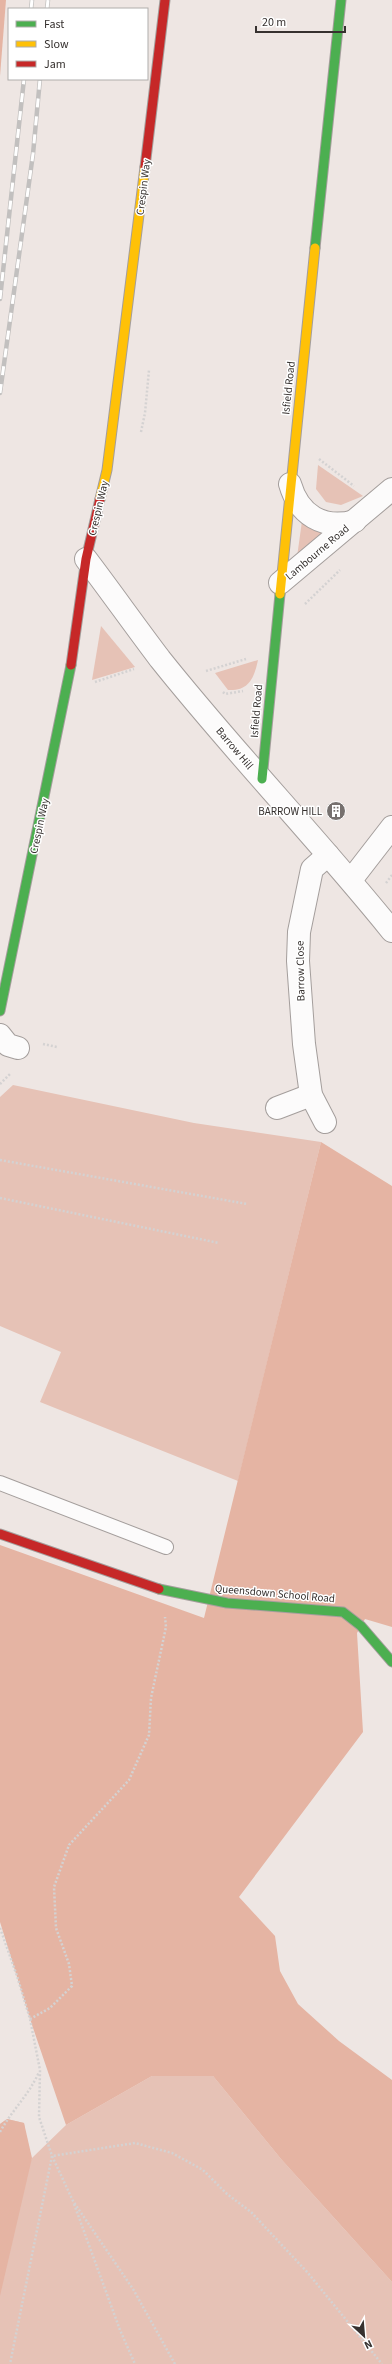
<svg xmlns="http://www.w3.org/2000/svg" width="392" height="2364" font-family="'Source Sans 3',sans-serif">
<rect width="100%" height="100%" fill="#eee6e3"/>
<g fill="#e6c2b6">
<path d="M 318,465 L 363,496 L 341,505 L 326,502 L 316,489 Z"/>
<path d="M 302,521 L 325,533 L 297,557 Z"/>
<path d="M 101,626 L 135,667 L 92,680 Z"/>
<path d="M 258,660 C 254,679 248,691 228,690 L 215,673 Z"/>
<path d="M 13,1085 L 194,1123 L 321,1142 L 238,1481 L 40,1402 L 61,1352 L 0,1326 L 0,1097 Z"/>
<path d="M 152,2076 L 213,2076 L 281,2159 L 392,2282 L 392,2364 L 0,2364 L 0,2124 L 7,2119 L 24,2123 L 30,2163 L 32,2158 L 66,2125 Z"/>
</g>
<g fill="#e5b4a3">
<path d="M 0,0 L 6,0 L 0,76 Z"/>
<path d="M 321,1142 L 392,1186 L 392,1627 L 365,1619 L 357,1633 L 363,1732 L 239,1897 L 275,1936 L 280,1971 L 298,2004 L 339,2041 L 392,2080 L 392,2282 L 281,2159 L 213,2076 L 152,2076 L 66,2125 L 30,2019 L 0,1922 L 0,1545 L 204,1618 Z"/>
<path d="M 7,2119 L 24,2123 L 32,2158 L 0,2296 L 0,2124 Z"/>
</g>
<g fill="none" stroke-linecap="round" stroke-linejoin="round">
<g stroke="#a49e9c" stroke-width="16">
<path id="lane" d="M 0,1483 L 166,1547"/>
</g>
<g stroke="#a49e9c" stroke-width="24">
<g id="street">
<path d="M 290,484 C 299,515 323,530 355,521"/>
<path d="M 86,559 C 111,592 135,626 160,659 C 234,752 317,838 392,931"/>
<path d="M 280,583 L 392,489"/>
<path d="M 351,880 L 392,827"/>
<path d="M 0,1035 L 8,1045 L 18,1048"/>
<path d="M 277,1108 L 311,1095"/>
<path d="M 325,1122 L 311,1095 L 304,1044 L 298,961 L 299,932 L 312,869 L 328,855"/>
</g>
</g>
<g stroke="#a49e9c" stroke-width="11">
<g id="fast">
<path d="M 315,248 L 341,0"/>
<path d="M 262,779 L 280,594"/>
<path d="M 0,1011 L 71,665"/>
<path d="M 159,1589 L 227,1603 L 343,1612 L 361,1626 L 392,1662"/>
</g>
</g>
<g stroke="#a49e9c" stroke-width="11">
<g id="slow">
<path d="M 100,499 L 107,470 L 145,167"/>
<path d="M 280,594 L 315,248"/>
</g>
</g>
<g stroke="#a49e9c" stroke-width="11">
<g id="jam">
<path d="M 145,167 L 165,0"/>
<path d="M 71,665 L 86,559 L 100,499"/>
<path d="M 0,1534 L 159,1589"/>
</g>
</g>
<g stroke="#d4d2d2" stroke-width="2.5" stroke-dasharray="2 2" stroke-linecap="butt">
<path d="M 141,432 L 145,413 L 149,370"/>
<path d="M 319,459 L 354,486"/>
<path d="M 305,604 L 340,570"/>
<path d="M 206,671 L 246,659"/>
<path d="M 95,682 L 134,669"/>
<path d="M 223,692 L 225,694 L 243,691"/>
<path d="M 386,883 L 392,875"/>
<path d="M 43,1044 L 57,1047"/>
<path d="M 0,1084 L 11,1073"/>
<path d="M 0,1160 L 247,1204"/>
<path d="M 0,1198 L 219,1243"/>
<path d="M 0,1928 L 17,1976 L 30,2019 L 40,2070 L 39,2117 L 52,2156 L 10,2364"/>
<path d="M 30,2019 L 50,2008 L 72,1986 L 69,1964 L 56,1928 L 54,1887 L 69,1845 L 129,1780 L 149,1735 L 151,1698 L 166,1627 L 165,1617"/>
<path d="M 0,2132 C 12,2110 29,2095 39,2072"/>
<path d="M 74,2204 L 120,2330 L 135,2364"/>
<path d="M 175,2364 L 133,2289 L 73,2201 L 52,2156 L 135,2143 L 172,2153 L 203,2170 L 227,2194 L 251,2212 L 308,2273 L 382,2364"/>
</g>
<use href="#lane" stroke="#fcfbfb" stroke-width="14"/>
<use href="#street" stroke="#fcfbfb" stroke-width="22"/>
<use href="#fast" stroke="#4caf50" stroke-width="9"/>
<use href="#slow" stroke="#ffc107" stroke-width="9"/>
<use href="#jam" stroke="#c62828" stroke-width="9"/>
<g stroke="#c2c0bf" stroke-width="4.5">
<g id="rail">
<path d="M 31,9 L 32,0"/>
<path d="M 47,9 L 48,0"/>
<path d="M 0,299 L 24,79"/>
<path d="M 0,393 L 33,154 L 40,79"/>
</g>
</g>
<use href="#rail" stroke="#fff" stroke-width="3" stroke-dasharray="9" stroke-linecap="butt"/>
</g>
<defs>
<g id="building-disc" transform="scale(1)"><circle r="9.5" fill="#76706e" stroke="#fff"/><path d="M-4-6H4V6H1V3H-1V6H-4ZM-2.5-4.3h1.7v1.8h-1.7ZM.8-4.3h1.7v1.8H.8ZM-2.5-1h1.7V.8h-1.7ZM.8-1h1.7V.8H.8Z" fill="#fff"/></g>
</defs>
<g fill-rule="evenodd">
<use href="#building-disc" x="336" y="811"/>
</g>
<g text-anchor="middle" stroke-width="3" stroke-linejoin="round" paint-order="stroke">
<g font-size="11" fill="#36312f" stroke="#fff">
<text transform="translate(143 187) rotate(-83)" y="4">Crespin Way</text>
<text transform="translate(288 388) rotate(-84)" y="4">Isfield Road</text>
<text transform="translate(98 508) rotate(-77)" y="4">Crespin Way</text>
<text transform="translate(317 552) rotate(-40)" y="4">Lambourne Road</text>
<text transform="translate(256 711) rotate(-85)" y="4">Isfield Road</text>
<text transform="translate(235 748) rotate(50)" y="4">Barrow Hill</text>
<text transform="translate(39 826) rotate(-78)" y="4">Crespin Way</text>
<text transform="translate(300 971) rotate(-91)" y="4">Barrow Close</text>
<text transform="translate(275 1593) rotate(5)" y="4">Queensdown School Road</text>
</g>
<g font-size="11" fill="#36312f" stroke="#fff" text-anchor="end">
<text x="322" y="815">BARROW HILL</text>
</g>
</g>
<rect x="8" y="8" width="140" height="72" fill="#ffffff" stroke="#afadac"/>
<rect x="16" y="21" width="20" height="6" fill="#4caf50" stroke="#afadac"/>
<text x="44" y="28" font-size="12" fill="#36312f">Fast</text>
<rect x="16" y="41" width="20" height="6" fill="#ffc107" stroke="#afadac"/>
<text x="44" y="48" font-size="12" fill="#36312f">Slow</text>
<rect x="16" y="61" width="20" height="6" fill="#c62828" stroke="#afadac"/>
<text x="44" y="68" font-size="12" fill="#36312f">Jam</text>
<g transform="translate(364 2336) rotate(154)" stroke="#ffffff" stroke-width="3" paint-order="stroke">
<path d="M0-3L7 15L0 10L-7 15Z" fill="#36312f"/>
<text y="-6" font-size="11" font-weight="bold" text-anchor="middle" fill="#36312f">N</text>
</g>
<path d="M256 26v6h89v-6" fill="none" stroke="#36312f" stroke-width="2"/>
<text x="262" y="26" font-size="12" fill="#36312f" stroke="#ffffff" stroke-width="3" paint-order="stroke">20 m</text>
</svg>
